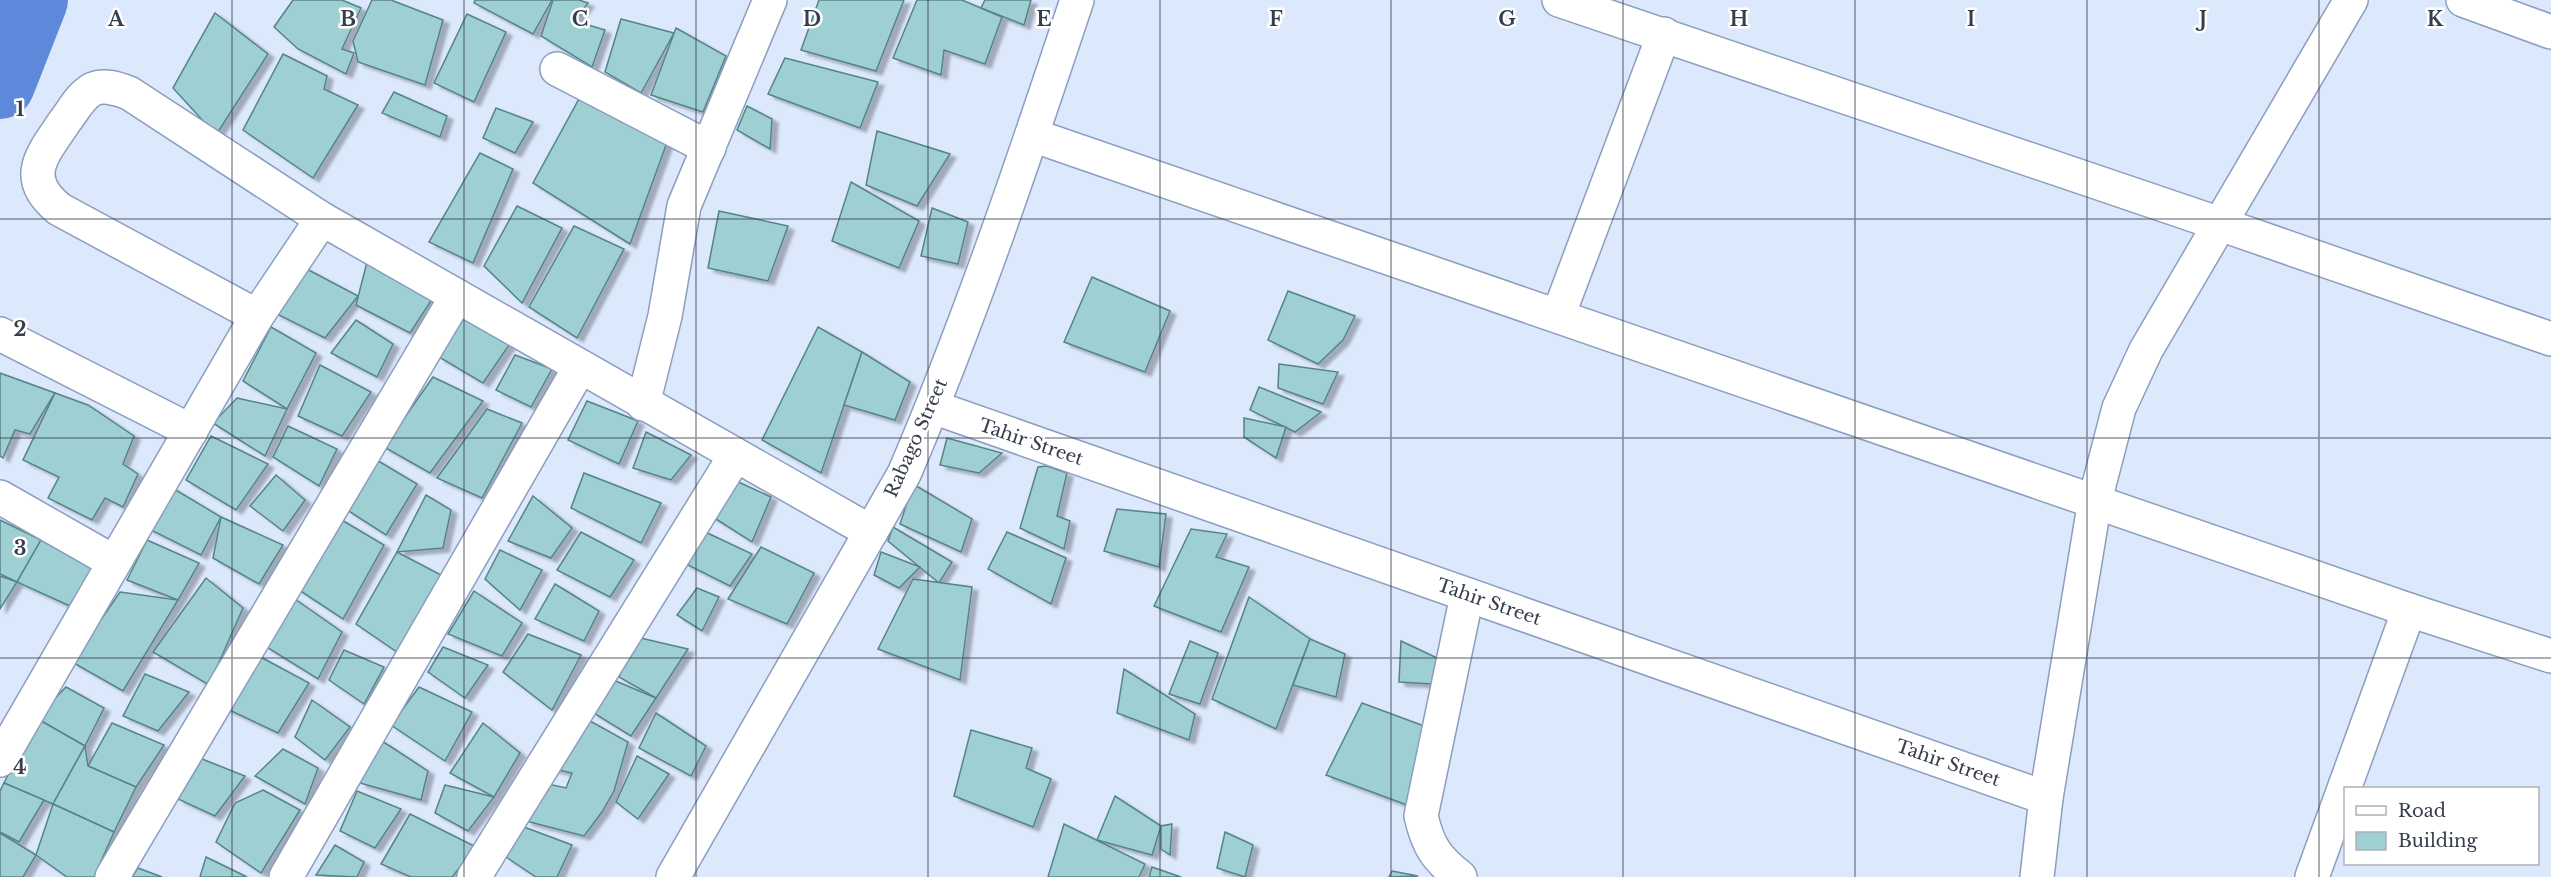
<svg xmlns="http://www.w3.org/2000/svg" width="2551" height="877" font-family="'Libre Baskerville',serif">
<defs>
<filter id="shadow"><feDropShadow dx="6" dy="4" stdDeviation="1.5" flood-color="#0004"/></filter>
</defs>
<rect width="100%" height="100%" fill="#dce8fc"/>
<g fill="none" stroke-linecap="round" stroke-linejoin="round">
<path stroke="#5e89db" stroke-width="70" d="M 0,84 L 33,0"/>
</g>
<g fill="#9ecfd2" stroke="#558487" stroke-width="1.5" filter="url(#shadow)">
<path d="M 293,0 L 342,0 L 361,8 L 342,49 L 354,53 L 346,74 L 298,49 L 274,27 Z"/>
<path d="M 372,0 L 391,0 L 443,20 L 425,85 L 358,62 L 353,41 Z"/>
<path d="M 475,0 L 552,0 L 533,34 L 474,3 Z"/>
<path d="M 553,0 L 579,0 L 588,3 L 575,21 L 605,30 L 592,67 L 541,36 Z"/>
<path d="M 819,0 L 904,0 L 876,71 L 801,50 Z"/>
<path d="M 917,0 L 962,0 L 1002,17 L 985,64 L 944,50 L 941,75 L 893,58 Z"/>
<path d="M 985,0 L 1031,0 L 1024,25 L 981,8 Z"/>
<path d="M 215,13 L 268,54 L 216,135 L 173,88 Z"/>
<path d="M 467,14 L 506,32 L 474,102 L 434,83 Z"/>
<path d="M 621,19 L 674,33 L 641,93 L 605,72 Z"/>
<path d="M 676,28 L 726,56 L 703,112 L 651,95 Z"/>
<path d="M 283,54 L 327,76 L 324,89 L 358,105 L 313,178 L 243,130 Z"/>
<path d="M 785,58 L 878,82 L 860,128 L 768,94 Z"/>
<path d="M 394,92 L 447,116 L 440,137 L 382,113 Z"/>
<path d="M 580,97 L 669,137 L 630,244 L 533,183 Z"/>
<path d="M 747,106 L 772,119 L 770,149 L 737,130 Z"/>
<path d="M 496,108 L 533,122 L 515,153 L 483,138 Z"/>
<path d="M 877,131 L 950,154 L 917,206 L 866,185 Z"/>
<path d="M 480,153 L 513,169 L 473,263 L 429,242 Z"/>
<path d="M 851,182 L 919,221 L 899,268 L 832,241 Z"/>
<path d="M 517,206 L 562,228 L 522,303 L 484,266 Z"/>
<path d="M 932,208 L 968,222 L 958,264 L 921,256 Z"/>
<path d="M 719,211 L 788,226 L 768,281 L 708,268 Z"/>
<path d="M 574,226 L 624,249 L 577,338 L 529,307 Z"/>
<path d="M 367,262 L 440,287 L 410,333 L 356,305 Z"/>
<path d="M 303,267 L 358,296 L 325,338 L 275,313 Z"/>
<path d="M 1092,277 L 1170,311 L 1145,372 L 1064,342 Z"/>
<path d="M 1288,291 L 1355,316 L 1343,340 L 1318,364 L 1268,340 Z"/>
<path d="M 462,316 L 511,342 L 483,383 L 439,357 Z"/>
<path d="M 356,320 L 393,344 L 377,377 L 331,353 Z"/>
<path d="M 271,327 L 316,353 L 287,409 L 243,381 Z"/>
<path d="M 818,327 L 862,352 L 821,473 L 762,440 Z"/>
<path d="M 862,352 L 910,382 L 895,420 L 844,405 Z"/>
<path d="M 515,355 L 552,369 L 531,407 L 496,390 Z"/>
<path d="M 1279,364 L 1338,372 L 1323,404 L 1278,388 Z"/>
<path d="M 320,365 L 371,392 L 342,436 L 298,416 Z"/>
<path d="M 0,373 L 55,393 L 30,434 L 15,430 L 3,458 L 0,456 Z"/>
<path d="M 433,377 L 483,401 L 430,473 L 384,447 Z"/>
<path d="M 1259,387 L 1321,412 L 1295,432 L 1250,410 Z"/>
<path d="M 55,393 L 88,405 L 134,436 L 123,464 L 138,474 L 123,507 L 105,498 L 92,520 L 48,498 L 59,477 L 23,460 Z"/>
<path d="M 237,398 L 287,409 L 265,456 L 213,423 Z"/>
<path d="M 587,401 L 638,421 L 619,464 L 568,440 Z"/>
<path d="M 487,409 L 522,423 L 482,498 L 437,478 Z"/>
<path d="M 1244,418 L 1286,427 L 1276,458 L 1244,437 Z"/>
<path d="M 288,426 L 337,449 L 319,486 L 273,457 Z"/>
<path d="M 646,432 L 691,455 L 671,480 L 633,468 Z"/>
<path d="M 211,436 L 268,464 L 236,510 L 186,480 Z"/>
<path d="M 947,438 L 1002,453 L 979,473 L 940,465 Z"/>
<path d="M 375,459 L 417,484 L 386,535 L 347,510 Z"/>
<path d="M 1047,466 L 1067,473 L 1057,516 L 1070,521 L 1064,549 L 1020,528 L 1038,467 Z"/>
<path d="M 584,473 L 661,503 L 641,543 L 571,508 Z"/>
<path d="M 276,475 L 305,500 L 283,531 L 250,506 Z"/>
<path d="M 734,480 L 771,497 L 752,542 L 708,514 Z"/>
<path d="M 913,484 L 972,519 L 961,552 L 900,524 Z"/>
<path d="M 169,486 L 221,517 L 201,555 L 147,528 Z"/>
<path d="M 426,495 L 451,510 L 443,548 L 397,552 Z"/>
<path d="M 533,496 L 572,528 L 551,558 L 508,541 Z"/>
<path d="M 1117,509 L 1166,514 L 1159,567 L 1104,551 Z"/>
<path d="M 221,517 L 283,545 L 259,584 L 213,558 Z"/>
<path d="M 340,519 L 384,545 L 343,619 L 296,588 Z"/>
<path d="M 0,520 L 41,540 L 17,582 L 0,574 Z"/>
<path d="M 893,527 L 952,562 L 939,583 L 888,541 Z"/>
<path d="M 1191,529 L 1227,534 L 1216,557 L 1249,567 L 1221,632 L 1154,606 Z"/>
<path d="M 701,530 L 752,554 L 730,586 L 684,563 Z"/>
<path d="M 581,532 L 634,560 L 610,597 L 557,570 Z"/>
<path d="M 1007,532 L 1066,558 L 1051,604 L 988,569 Z"/>
<path d="M 41,540 L 96,570 L 70,606 L 17,582 Z"/>
<path d="M 147,540 L 199,563 L 178,600 L 127,580 Z"/>
<path d="M 761,547 L 814,573 L 787,624 L 728,599 Z"/>
<path d="M 500,550 L 542,570 L 520,610 L 485,579 Z"/>
<path d="M 397,552 L 441,575 L 397,652 L 356,624 Z"/>
<path d="M 881,552 L 920,567 L 899,588 L 874,575 Z"/>
<path d="M 0,576 L 17,582 L 0,609 Z"/>
<path d="M 206,578 L 243,608 L 209,685 L 153,652 Z"/>
<path d="M 913,579 L 972,587 L 960,680 L 878,649 Z"/>
<path d="M 555,584 L 599,611 L 584,641 L 535,619 Z"/>
<path d="M 697,588 L 719,597 L 702,631 L 677,615 Z"/>
<path d="M 474,591 L 522,623 L 502,656 L 448,634 Z"/>
<path d="M 120,592 L 178,600 L 123,691 L 72,662 Z"/>
<path d="M 292,597 L 342,632 L 318,679 L 265,646 Z"/>
<path d="M 1249,597 L 1310,639 L 1276,729 L 1212,699 Z"/>
<path d="M 528,634 L 581,655 L 552,710 L 503,672 Z"/>
<path d="M 636,637 L 688,649 L 656,698 L 619,677 Z"/>
<path d="M 1310,639 L 1345,654 L 1336,697 L 1293,685 Z"/>
<path d="M 1190,641 L 1218,653 L 1200,704 L 1169,694 Z"/>
<path d="M 1401,641 L 1437,658 L 1432,684 L 1399,682 Z"/>
<path d="M 443,647 L 488,665 L 465,698 L 428,672 Z"/>
<path d="M 344,650 L 384,667 L 364,704 L 329,680 Z"/>
<path d="M 255,654 L 309,683 L 278,733 L 223,707 Z"/>
<path d="M 1124,669 L 1195,714 L 1189,740 L 1117,713 Z"/>
<path d="M 145,674 L 189,692 L 158,731 L 123,716 Z"/>
<path d="M 611,679 L 656,698 L 631,736 L 592,712 Z"/>
<path d="M 66,687 L 104,708 L 85,746 L 36,718 Z"/>
<path d="M 419,687 L 472,712 L 445,761 L 391,725 Z"/>
<path d="M 312,700 L 350,727 L 325,760 L 295,737 Z"/>
<path d="M 1362,703 L 1424,726 L 1407,805 L 1326,775 Z"/>
<path d="M 656,713 L 706,746 L 691,776 L 639,748 Z"/>
<path d="M 36,718 L 85,746 L 53,804 L 4,783 Z"/>
<path d="M 581,722 L 592,722 L 628,742 L 614,791 L 602,812 L 584,836 L 526,821 L 544,783 L 566,788 L 572,773 L 550,768 Z"/>
<path d="M 112,723 L 164,745 L 136,787 L 88,766 Z"/>
<path d="M 483,723 L 520,753 L 494,797 L 450,773 Z"/>
<path d="M 971,730 L 1032,748 L 1026,768 L 1051,779 L 1033,827 L 954,796 Z"/>
<path d="M 382,741 L 428,771 L 421,800 L 360,783 Z"/>
<path d="M 85,746 L 88,766 L 136,787 L 114,832 L 53,804 Z"/>
<path d="M 283,749 L 318,768 L 305,804 L 255,776 Z"/>
<path d="M 637,756 L 669,774 L 638,819 L 616,802 Z"/>
<path d="M 202,759 L 245,776 L 215,816 L 178,799 Z"/>
<path d="M 4,783 L 44,800 L 19,842 L 0,832 L 0,791 Z"/>
<path d="M 445,785 L 494,797 L 468,831 L 435,813 Z"/>
<path d="M 263,790 L 300,810 L 261,873 L 216,842 L 235,803 Z"/>
<path d="M 357,791 L 401,809 L 375,848 L 340,831 Z"/>
<path d="M 1115,796 L 1161,826 L 1152,855 L 1097,840 Z"/>
<path d="M 53,804 L 114,832 L 94,877 L 67,877 L 36,855 Z"/>
<path d="M 410,814 L 476,847 L 452,877 L 411,877 L 381,864 Z"/>
<path d="M 1064,824 L 1145,864 L 1139,877 L 1048,877 Z"/>
<path d="M 1172,824 L 1170,855 L 1161,849 L 1161,826 Z"/>
<path d="M 524,827 L 572,845 L 557,877 L 536,877 L 506,857 Z"/>
<path d="M 1225,832 L 1253,845 L 1245,877 L 1217,868 Z"/>
<path d="M 0,833 L 36,855 L 23,877 L 0,877 Z"/>
<path d="M 335,845 L 364,862 L 357,877 L 316,875 Z"/>
<path d="M 206,857 L 247,877 L 200,877 Z"/>
<path d="M 1152,867 L 1181,877 L 1149,877 Z"/>
<path d="M 138,868 L 162,877 L 132,877 Z"/>
<path d="M 1392,871 L 1418,876 L 1389,877 Z"/>
</g>
<g fill="none" stroke-linecap="round" stroke-linejoin="round">
<g stroke="#8c9ebe" stroke-width="36">
<g id="minor">
<path d="M 1559,0 L 2220,224 L 2551,339"/>
<path d="M 557,69 L 709,148"/>
<path d="M 1032,135 L 2409,610 L 2551,656"/>
<path d="M 257,316 L 59,209 C 20,177 43,154 65,121 C 73,111 80,96 93,89 C 105,84 118,89 129,93 L 322,219 L 871,532"/>
<path d="M 1558,316 L 1664,34"/>
<path d="M 0,334 L 191,431"/>
<path d="M 643,404 L 665,316 L 684,206 L 770,0"/>
<path d="M 933,407 L 2046,798"/>
<path d="M 0,497 L 114,562"/>
<path d="M 0,760 L 257,316 L 322,219"/>
<path d="M 112,877 L 457,296"/>
<path d="M 286,877 L 580,367"/>
<path d="M 474,877 L 735,456"/>
<path d="M 1460,877 C 1436,858 1428,846 1421,816 L 1467,595"/>
<path d="M 2037,877 L 2046,798 L 2095,500 L 2119,408 L 2146,350 L 2351,0"/>
<path d="M 2312,877 L 2409,610"/>
</g>
</g>
<g stroke="#8c9ebe" stroke-width="36">
<g id="tertiary">
<path d="M 2463,0 L 2551,32"/>
<path d="M 673,877 L 904,474 C 970,320 1024,159 1077,0"/>
</g>
</g>
<use href="#minor" stroke="#fff" stroke-width="33"/>
<use href="#tertiary" stroke="#fff" stroke-width="33"/>
</g>
<path fill="none" stroke="#363d4b" stroke-width="1.5" stroke-opacity="0.55" d="M 232,0 L 232,877M 464,0 L 464,877M 696,0 L 696,877M 928,0 L 928,877M 1160,0 L 1160,877M 1391,0 L 1391,877M 1623,0 L 1623,877M 1855,0 L 1855,877M 2087,0 L 2087,877M 2319,0 L 2319,877M 0,219 L 2551,219M 0,438 L 2551,438M 0,658 L 2551,658"/>
<g text-anchor="middle" stroke-width="5" stroke-linejoin="round" paint-order="stroke">
<g font-size="18" fill="#363d4b" stroke="#fff">
<text transform="translate(916 438) rotate(-66)" y="6">Rabago Street</text>
<text transform="translate(1031 442) rotate(19)" y="6">Tahir Street</text>
<text transform="translate(1489 602) rotate(19)" y="6">Tahir Street</text>
<text transform="translate(1948 763) rotate(19)" y="6">Tahir Street</text>
</g>
</g>
<g font-size="20" text-anchor="middle" font-weight="bold" fill="#363d4b" stroke="#fff" stroke-width="5" stroke-linejoin="round" paint-order="stroke">
<text x="116" y="26">A</text>
<text x="348" y="26">B</text>
<text x="580" y="26">C</text>
<text x="812" y="26">D</text>
<text x="1044" y="26">E</text>
<text x="1276" y="26">F</text>
<text x="1507" y="26">G</text>
<text x="1739" y="26">H</text>
<text x="1971" y="26">I</text>
<text x="2203" y="26">J</text>
<text x="2435" y="26">K</text>
<text x="20" y="116">1</text>
<text x="20" y="336">2</text>
<text x="20" y="555">3</text>
<text x="20" y="774">4</text>
</g>
<rect x="2344" y="787" width="195" height="78" fill="#ffffff" stroke="#afb1b7" stroke-width="1.5"/>
<rect x="2356" y="806" width="30" height="9" fill="#ffffff" stroke="#afb1b7" stroke-width="1.5"/>
<text x="2398" y="817" font-size="18" fill="#363d4b">Road</text>
<rect x="2356" y="832" width="30" height="18" fill="#9ecfd2" stroke="#afb1b7" stroke-width="1.5"/>
<text x="2398" y="847" font-size="18" fill="#363d4b">Building</text>
</svg>
